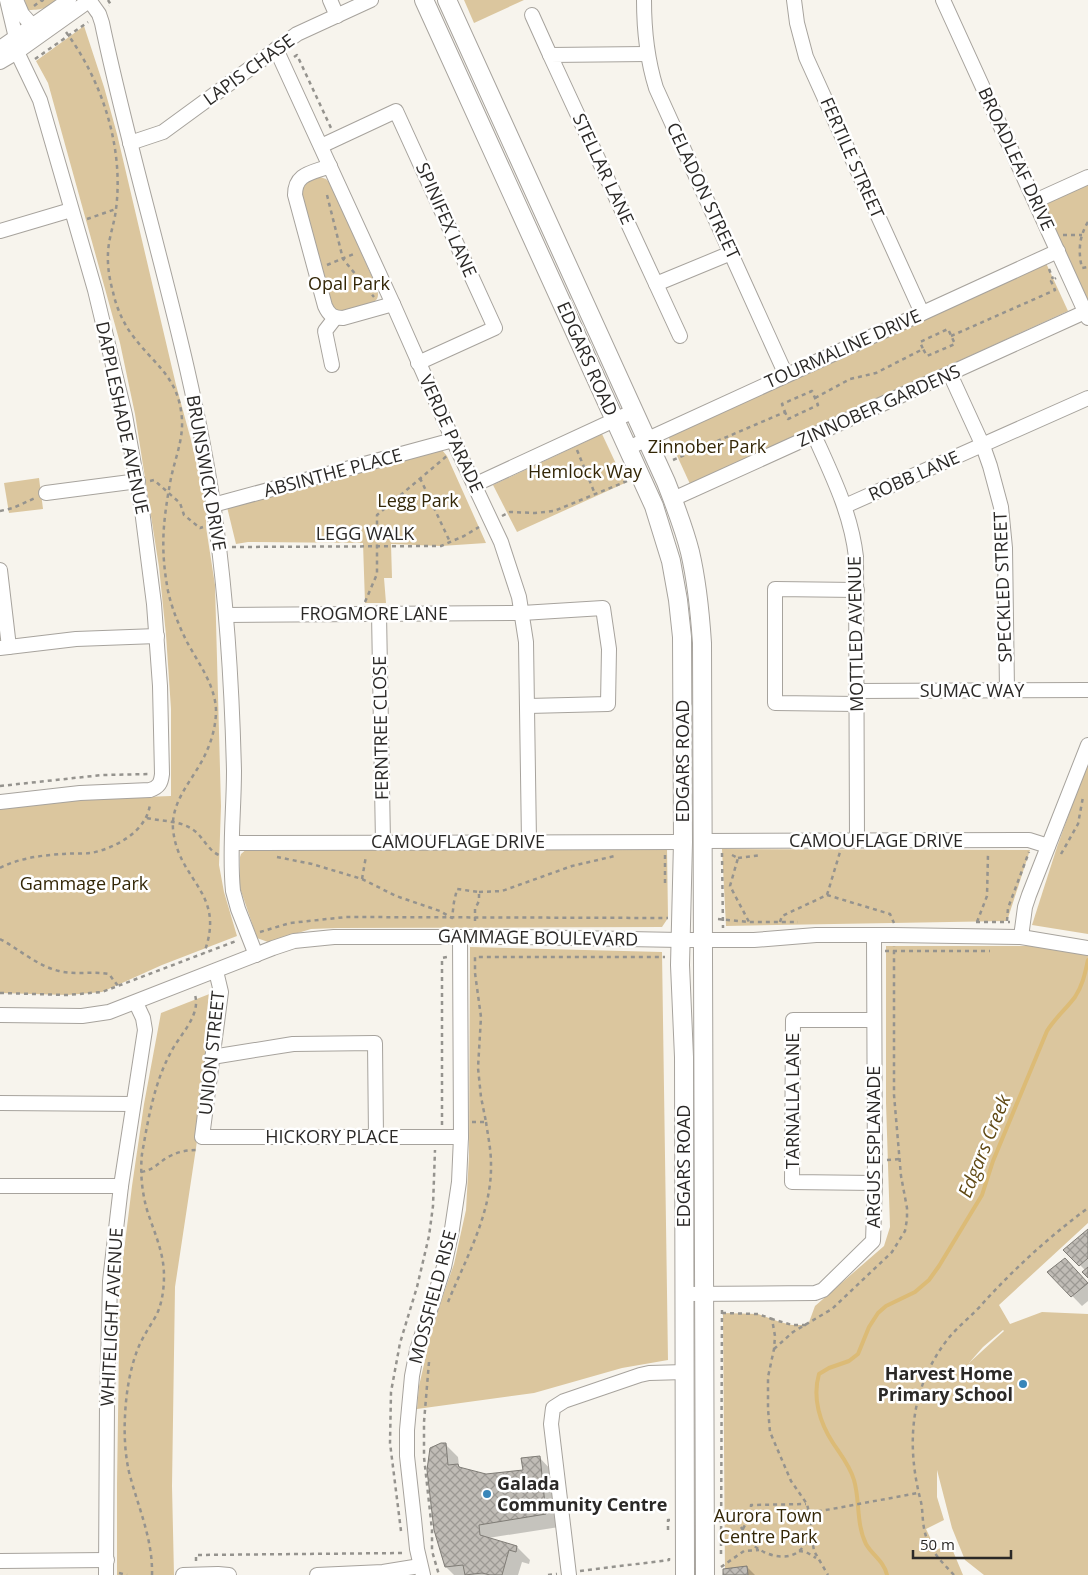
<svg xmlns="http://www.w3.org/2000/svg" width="1088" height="1575" font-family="'Open Sans',sans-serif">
<defs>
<pattern id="building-cross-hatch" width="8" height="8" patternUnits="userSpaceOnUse" patternTransform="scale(1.25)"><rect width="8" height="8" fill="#c0bcb6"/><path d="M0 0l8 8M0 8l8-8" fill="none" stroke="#9c9994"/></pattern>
</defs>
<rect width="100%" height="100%" fill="#f7f4ed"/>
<g fill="#dbc69e" fill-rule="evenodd">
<path d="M 25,0 L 58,0 C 45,9 42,10 26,10 Z"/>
<path d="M 464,0 L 524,0 L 474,23 Z"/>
<path d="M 84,26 L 104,87 L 117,134 L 176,385 L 191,440 L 206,507 L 206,527 L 215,585 L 221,806 L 219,865 L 224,892 L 237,936 L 162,965 L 102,992 L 67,995 L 0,993 L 0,809 L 88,799 L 171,796 L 171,709 L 166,635 L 159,567 L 135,414 L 120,343 L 48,83 L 36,61 Z"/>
<path d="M 320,177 L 326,179 L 330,183 L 377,288 C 378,292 379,297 376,300 C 372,307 347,310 338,312 L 333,309 L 300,195 L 302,184 L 315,178 Z"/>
<path d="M 1088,185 L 1088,307 L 1043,210 L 1048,202 Z"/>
<path d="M 1046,263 L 1068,311 L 690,484 L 668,436 Z"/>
<path d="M 602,434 L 625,483 L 517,532 L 493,485 Z"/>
<path d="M 442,450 L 447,456 L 486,543 L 441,546 L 391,544 L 392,578 L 384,578 L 386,603 L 365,603 L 363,543 L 248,542 L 236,544 L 227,507 Z"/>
<path d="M 39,478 L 43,509 L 9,513 L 4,483 Z"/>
<path d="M 1088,761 L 1088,934 L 1032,925 L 1057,847 Z"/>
<path d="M 248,848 L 667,848 L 668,918 L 662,927 L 338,928 L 311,929 L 268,942 L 257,938 L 240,888 L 240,857 L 241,854 Z"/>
<path d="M 722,849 L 1030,850 L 1007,921 L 726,926 Z"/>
<path d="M 886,946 L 1031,946 L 1088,955 L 1088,1223 L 999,1305 L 1010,1324 L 1042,1312 L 1088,1314 L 1088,1575 L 984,1575 L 965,1560 L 952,1528 L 937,1470 L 937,1497 L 944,1520 L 926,1529 L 936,1550 L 950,1544 L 963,1575 L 725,1575 L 723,1313 L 758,1314 L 780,1322 L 792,1325 L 808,1325 L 815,1306 L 884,1246 L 890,1227 L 886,1103 ZM 1003,1330 L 1004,1331 L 969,1363 L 983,1347 Z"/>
<path d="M 470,947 L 662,952 L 668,1360 L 622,1368 L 534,1393 L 417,1409 L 419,1386 L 434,1321 L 454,1264 L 466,1210 L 469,1156 Z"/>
<path d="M 217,991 L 196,1148 L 175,1287 L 172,1486 L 174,1575 L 117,1575 L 117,1484 L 120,1283 L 132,1186 L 144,1104 L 161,1013 Z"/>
</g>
<g fill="#0003">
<path d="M 1088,1230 L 1088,1276 L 1086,1271 L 1065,1250 Z"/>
<path d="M 1075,1270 L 1088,1284 L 1088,1301 L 1082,1306 L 1049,1272 Z"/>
<path d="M 445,1444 L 458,1457 L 459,1466 L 463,1470 L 486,1476 L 524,1471 L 539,1457 L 552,1471 L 559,1527 L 488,1538 L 517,1547 L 530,1560 L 529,1564 L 522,1562 L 518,1575 L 454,1575 L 446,1567 Z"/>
<path d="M 747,1567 L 755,1575 L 724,1575 Z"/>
</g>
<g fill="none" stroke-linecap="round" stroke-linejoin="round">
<path stroke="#dcbb76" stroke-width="4" d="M 887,1575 C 884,1561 872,1555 866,1544 C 856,1524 860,1500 854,1480 C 850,1466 841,1455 833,1443 C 820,1423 812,1398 819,1374 L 829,1368 L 849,1361 L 858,1354 L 869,1327 L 878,1313 L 886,1306 L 915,1292 L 929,1280 L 939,1266 L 982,1195 L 993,1161 L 1047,1031 C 1055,1018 1066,1009 1075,997 C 1083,985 1085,973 1088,960"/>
</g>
<g fill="url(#building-cross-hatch)" stroke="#7f7c76">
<path d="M 1088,1229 L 1088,1258 L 1079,1266 L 1063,1250 Z"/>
<path d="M 1065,1258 L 1088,1283 L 1071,1297 L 1047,1272 Z"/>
<path d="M 1088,1267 L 1088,1278 L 1082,1272 Z"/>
<path d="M 441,1443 L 446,1443 L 448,1465 L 458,1464 L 459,1467 L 486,1474 L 523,1470 L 521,1458 L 540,1456 L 546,1514 L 479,1525 L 480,1535 L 517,1546 L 516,1552 L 509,1550 L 502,1575 L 490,1575 L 482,1573 L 465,1575 L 463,1565 L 445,1567 L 434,1530 L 427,1470 L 430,1448 Z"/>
<path d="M 747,1566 L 748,1575 L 723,1575 L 723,1569 Z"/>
</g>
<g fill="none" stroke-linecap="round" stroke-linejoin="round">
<g stroke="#a7a39d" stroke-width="16">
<g id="minor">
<path d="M 16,0 L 22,14 L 38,32"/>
<path d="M 89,0 L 99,14 L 102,23 C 137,190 193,354 216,524 C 227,606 232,688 234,771 C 234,811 229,851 233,891 L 238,909 L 256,955"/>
<path d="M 330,0 L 337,16"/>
<path d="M 644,0 C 644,30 647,59 656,88 L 786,375"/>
<path d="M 794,0 L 797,23 L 806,57 L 922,313"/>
<path d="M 943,0 L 1088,318"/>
<path d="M 532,15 L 550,55"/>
<path d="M 0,48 L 69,0"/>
<path d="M 276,49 L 393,304 L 453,440 L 501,542 L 519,597 L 526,642 L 529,841"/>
<path d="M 647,54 L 550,55 L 656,284 L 731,253"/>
<path d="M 0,62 L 17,52 L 90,0"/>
<path d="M 130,143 L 163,132 L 297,34 L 371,0"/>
<path d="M 321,146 L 396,111 L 495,328 L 418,363"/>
<path d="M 330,166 C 312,173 295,173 295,195 L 325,306 C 329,315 333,318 343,318 L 393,304"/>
<path d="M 1035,201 L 1088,177"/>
<path d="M 0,231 L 71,210"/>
<path d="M 656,284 L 680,336"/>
<path d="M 332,365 L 325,331 L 335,318"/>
<path d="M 950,374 L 983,446 L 990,466 L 1001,507 L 1005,548 L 1007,690"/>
<path d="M 814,435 C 832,475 851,513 856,557 L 857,841"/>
<path d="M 628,448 L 1058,251"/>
<path d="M 474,485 L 634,411"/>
<path d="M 46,493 L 138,481"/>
<path d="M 673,499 L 1085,312"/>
<path d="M 213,505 L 453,440"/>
<path d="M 845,506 L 1088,398"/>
<path d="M 0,570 L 9,647"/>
<path d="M 379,613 L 383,843"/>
<path d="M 226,615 L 522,613 L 603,608 L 609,649 L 608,704 L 528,706"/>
<path d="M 0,648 L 76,639 L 157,636"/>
<path d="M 857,691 L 1088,690"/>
<path d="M 857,704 L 775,703 L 775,589 L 857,590"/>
<path d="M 0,802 L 80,793 L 150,790 C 159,787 161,783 162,774 L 160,686 L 154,604 L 142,510 L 125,415 L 95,290 L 40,100 L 17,52 L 16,38 L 7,0"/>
<path d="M 703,841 L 1029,840 L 1048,846"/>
<path d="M 232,843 L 683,842"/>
<path d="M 1021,937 L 1025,907 L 1029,895 L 1088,745"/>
<path d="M 216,971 L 221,992 L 202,1137 L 461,1137"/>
<path d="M 0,1015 L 82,1016 L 109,1012 L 273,948 L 294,941 L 334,937 L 520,937 L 680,940 L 754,940 L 816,935 L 894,935 L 1021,937 L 1088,948"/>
<path d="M 874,1020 L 793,1020 L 792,1182 L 875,1183"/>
<path d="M 212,1057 L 293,1044 L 375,1043 L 376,1137"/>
<path d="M 0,1103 L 133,1104"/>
<path d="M 0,1186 L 121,1186"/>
<path d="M 685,1294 L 815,1293 L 823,1290 L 873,1241 L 875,1183 L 874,935"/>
<path d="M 0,1561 L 107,1560"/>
<path d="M 106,1575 L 107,1403 L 110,1281 L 121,1186 L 145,1030 L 143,1018 L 136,1003"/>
<path d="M 183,1575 L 218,1574 L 229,1575"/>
<path d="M 317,1575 L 383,1572 L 420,1566"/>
<path d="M 423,1575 L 417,1549 L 414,1519 L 407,1456 L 407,1430 L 412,1376 L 417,1350 L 444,1267 L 452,1229 L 459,1182 L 461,1137 L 460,937"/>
<path d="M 569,1575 L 551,1424 L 553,1408 L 564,1401 L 640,1375 L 649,1373 L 685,1372"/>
</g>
</g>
<g stroke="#a7a39d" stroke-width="20">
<g id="major">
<path d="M 424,0 L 654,506 L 671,561 L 678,600 L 682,637 L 683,842 L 680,965 L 684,1057 L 685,1575"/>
<path d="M 447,0 L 666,482 C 675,505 684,528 690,552 C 697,582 700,613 702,643 L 705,1575"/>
</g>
</g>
<g stroke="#95938e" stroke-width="2.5" stroke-dasharray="4 4" stroke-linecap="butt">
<path d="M 108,0 L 111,5 L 109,6"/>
<path d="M 34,6 L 42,0 L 45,3"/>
<path d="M 66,32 C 102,81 124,147 116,209 C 115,219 112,228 110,238 C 106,256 108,274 113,292 C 116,306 122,320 130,332 C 153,365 179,375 182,420 C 183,440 175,459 171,478 C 163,521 160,548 168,591 C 172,609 179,626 187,642 C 199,664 215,685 216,710 C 216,727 211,743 204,757 C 192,781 171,801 173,829 C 178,882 227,892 204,953"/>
<path d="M 294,57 L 297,55 L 331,128"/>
<path d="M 35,59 L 88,22"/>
<path d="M 327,195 L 343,259 L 374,297"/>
<path d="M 87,219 L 116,209"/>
<path d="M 1088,222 C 1079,237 1078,251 1082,268 L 1088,267"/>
<path d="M 1063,235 L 1082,235"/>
<path d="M 327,265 L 356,253"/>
<path d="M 1049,269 L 1053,279"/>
<path d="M 951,336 L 1055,290 L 1051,281 L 1056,278"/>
<path d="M 815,398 L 850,379 L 876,373 L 923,349 L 920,342 L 948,329 L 955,344 L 927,356 L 923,349"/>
<path d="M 577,450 L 595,494"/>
<path d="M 673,460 L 785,412 L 782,404 L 812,391 L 818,405 L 788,419 L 785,412"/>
<path d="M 420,478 L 450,542"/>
<path d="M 150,481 L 154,480 L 180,503 L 184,515 L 200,528 L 203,527"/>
<path d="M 0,511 L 13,508 L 35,498"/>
<path d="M 502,516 L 510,512 L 535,513 L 554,511 L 627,481"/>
<path d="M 232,547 L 441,546 L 464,536 L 479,527"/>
<path d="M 365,602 L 377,574 L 377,515 L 448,455"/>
<path d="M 0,786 L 102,775 L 150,774"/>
<path d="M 147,818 C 164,822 182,820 196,832 C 204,839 209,851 219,855"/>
<path d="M 722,853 L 723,928"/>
<path d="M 1061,854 L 1078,824 L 1083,797"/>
<path d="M 665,855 L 665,884"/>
<path d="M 732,855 L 738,858 L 730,886 L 749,922"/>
<path d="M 277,857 L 312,864 L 362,879 L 396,896 L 440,911 L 452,918 L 454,902 L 457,889 L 479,892 L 479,901 L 475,909 L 475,925"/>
<path d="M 738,858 L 761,855"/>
<path d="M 0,868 C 19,858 43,855 64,854 C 73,853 82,854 91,853 C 116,848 147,831 150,804"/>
<path d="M 362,879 L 366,856"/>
<path d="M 479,892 L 502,891 L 572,866 L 615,856"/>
<path d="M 827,895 L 890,914 L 894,923"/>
<path d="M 718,919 L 749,922 L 798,922"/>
<path d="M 1007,921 L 1008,908 L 1029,852"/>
<path d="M 780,922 L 782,916 L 827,895 L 840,852"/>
<path d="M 976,922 L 1010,922"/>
<path d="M 977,922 L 987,896 L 988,854 L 986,854"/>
<path d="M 260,932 L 290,923 L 346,917 L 668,918"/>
<path d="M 0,939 C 19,949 37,966 59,971 C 76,975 92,971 109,974 L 118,986"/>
<path d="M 885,951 L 990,951"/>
<path d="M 0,993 L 67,995 L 102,992 L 236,941"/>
<path d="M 472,1122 L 486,1122 L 481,1097 L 478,1068 L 481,1017 L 475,973 L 475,957 L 665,957"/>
<path d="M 442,1125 L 442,958 L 447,957"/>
<path d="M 887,1160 L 900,1159"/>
<path d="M 141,1172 C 154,1170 158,1163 168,1157 C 179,1151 188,1150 199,1150"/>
<path d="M 448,1302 C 466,1258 492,1213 491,1164 C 491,1150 488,1136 486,1122"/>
<path d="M 722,1313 L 758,1314 L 772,1319"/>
<path d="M 806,1325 L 792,1325 L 772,1319 L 775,1336 L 774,1349 L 768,1377 L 768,1409 L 770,1432 L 791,1481 L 807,1504 L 811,1521 L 811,1532 L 814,1551 L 828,1575"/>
<path d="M 774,1349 L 793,1332 L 832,1309 L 892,1252 L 905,1231 L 907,1219 L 907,1208 L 901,1176 L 894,1095 L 894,946"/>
<path d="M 429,1362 L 424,1422 L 424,1457 L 432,1530 L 432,1551 L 439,1575"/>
<path d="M 810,1513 L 918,1493"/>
<path d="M 719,1521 C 725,1521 732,1519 738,1524 C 744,1529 745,1537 751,1543 C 762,1554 784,1562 798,1552 C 804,1548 808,1538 811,1532"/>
<path d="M 743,1529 L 751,1513 L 751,1505 L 806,1504"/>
<path d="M 668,1530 L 668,1520 L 671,1520"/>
<path d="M 401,1531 L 390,1443 L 391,1392 L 400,1343 L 417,1287 L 429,1236 L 433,1206 L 435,1150"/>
<path d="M 799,1551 L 806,1552 L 816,1558"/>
<path d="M 721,1554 L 722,1307"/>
<path d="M 196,1561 L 196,1555 L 403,1553 L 403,1552"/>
<path d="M 721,1567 L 744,1551 L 759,1550"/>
<path d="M 580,1571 L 669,1560 L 669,1558"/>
<path d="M 119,1573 L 127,1575"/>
<path d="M 152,1575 C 153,1539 138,1507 129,1472 C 125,1454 124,1434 125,1416 C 126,1393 130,1367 139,1346 C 144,1335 150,1326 156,1316 C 162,1304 164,1289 164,1276 C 164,1252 154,1232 147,1210 C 142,1192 140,1173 142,1154 C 148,1120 154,1083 171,1052 C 180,1034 203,1014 194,992"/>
<path d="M 548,1575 L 557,1574"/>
<path d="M 954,1575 C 941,1561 927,1548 924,1528 C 922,1518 923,1508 920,1498 C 906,1442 911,1387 947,1340 C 958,1326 973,1315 984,1302 C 1016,1267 1050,1236 1088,1208"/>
</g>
<use href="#minor" stroke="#fff" stroke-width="14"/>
<use href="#major" stroke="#fff" stroke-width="18"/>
</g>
<g fill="#3986b9" stroke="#fff" stroke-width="2">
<circle cx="1023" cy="1384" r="5"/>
<circle cx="487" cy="1494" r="5"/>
</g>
<g text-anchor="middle" stroke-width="5" stroke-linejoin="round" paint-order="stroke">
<g font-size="18" fill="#2b2927" stroke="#fff">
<text transform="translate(249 70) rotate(-36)" y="6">LAPIS CHASE</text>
<text transform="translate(852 158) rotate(66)" y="6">FERTILE STREET</text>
<text transform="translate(1016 159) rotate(65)" y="6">BROADLEAF DRIVE</text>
<text transform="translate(603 169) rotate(65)" y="6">STELLAR LANE</text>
<text transform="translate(703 191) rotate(65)" y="6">CELADON STREET</text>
<text transform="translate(446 220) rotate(66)" y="6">SPINIFEX LANE</text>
<text transform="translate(843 349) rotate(-24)" y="6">TOURMALINE DRIVE</text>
<text transform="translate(587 359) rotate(66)" y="6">EDGARS ROAD</text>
<text transform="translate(879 406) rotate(-24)" y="6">ZINNOBER GARDENS</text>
<text transform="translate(122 418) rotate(78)" y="6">DAPPLESHADE AVENUE</text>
<text transform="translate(451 434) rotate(65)" y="6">VERDE PARADE</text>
<text transform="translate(206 473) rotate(80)" y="6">BRUNSWICK DRIVE</text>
<text transform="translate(333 473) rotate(-15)" y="6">ABSINTHE PLACE</text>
<text transform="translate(914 476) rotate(-24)" y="6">ROBB LANE</text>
<text x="365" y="540">LEGG WALK</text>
<text transform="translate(1003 587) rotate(-92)" y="6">SPECKLED STREET</text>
<text x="374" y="620">FROGMORE LANE</text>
<text transform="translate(856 634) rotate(-91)" y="6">MOTTLED AVENUE</text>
<text x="972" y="697">SUMAC WAY</text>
<text transform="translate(381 728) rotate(-91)" y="6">FERNTREE CLOSE</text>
<text transform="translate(683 761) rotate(-90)" y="6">EDGARS ROAD</text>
<text x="876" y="847">CAMOUFLAGE DRIVE</text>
<text x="458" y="848">CAMOUFLAGE DRIVE</text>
<text transform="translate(538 938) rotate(1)" y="6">GAMMAGE BOULEVARD</text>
<text transform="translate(212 1053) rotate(-84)" y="6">UNION STREET</text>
<text transform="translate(793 1101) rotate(-90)" y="6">TARNALLA LANE</text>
<text x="332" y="1143">HICKORY PLACE</text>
<text transform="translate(874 1147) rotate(-90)" y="6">ARGUS ESPLANADE</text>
<text transform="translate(684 1166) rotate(-90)" y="6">EDGARS ROAD</text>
<text transform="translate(433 1297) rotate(-75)" y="6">MOSSFIELD RISE</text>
<text transform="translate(112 1317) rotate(-87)" y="6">WHITELIGHT AVENUE</text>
</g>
<g font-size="18" fill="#342707" stroke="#fff">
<text x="349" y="290">Opal Park</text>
<text x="707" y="453">Zinnober Park</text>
<text x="585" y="478">Hemlock Way</text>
<text x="418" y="507">Legg Park</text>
<text x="84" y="890">Gammage Park</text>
<text x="768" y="1522">Aurora Town<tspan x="768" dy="21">Centre Park</tspan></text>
</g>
<g font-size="18" font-weight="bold" fill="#2b2927" stroke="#fff" text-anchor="end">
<text x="1013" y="1380">Harvest Home<tspan x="1013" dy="21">Primary School</tspan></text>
<text x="497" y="1490" text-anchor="start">Galada<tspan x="497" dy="21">Community Centre</tspan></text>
</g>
<g font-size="19" font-style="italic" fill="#604914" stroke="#fff">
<text transform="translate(984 1146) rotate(-68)" y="7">Edgars Creek</text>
</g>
</g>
<path d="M913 1550v8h98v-8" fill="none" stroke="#2b2927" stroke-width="2.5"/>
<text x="920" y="1550" font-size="15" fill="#2b2927" stroke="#ffffff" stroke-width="4" paint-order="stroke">50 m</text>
</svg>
